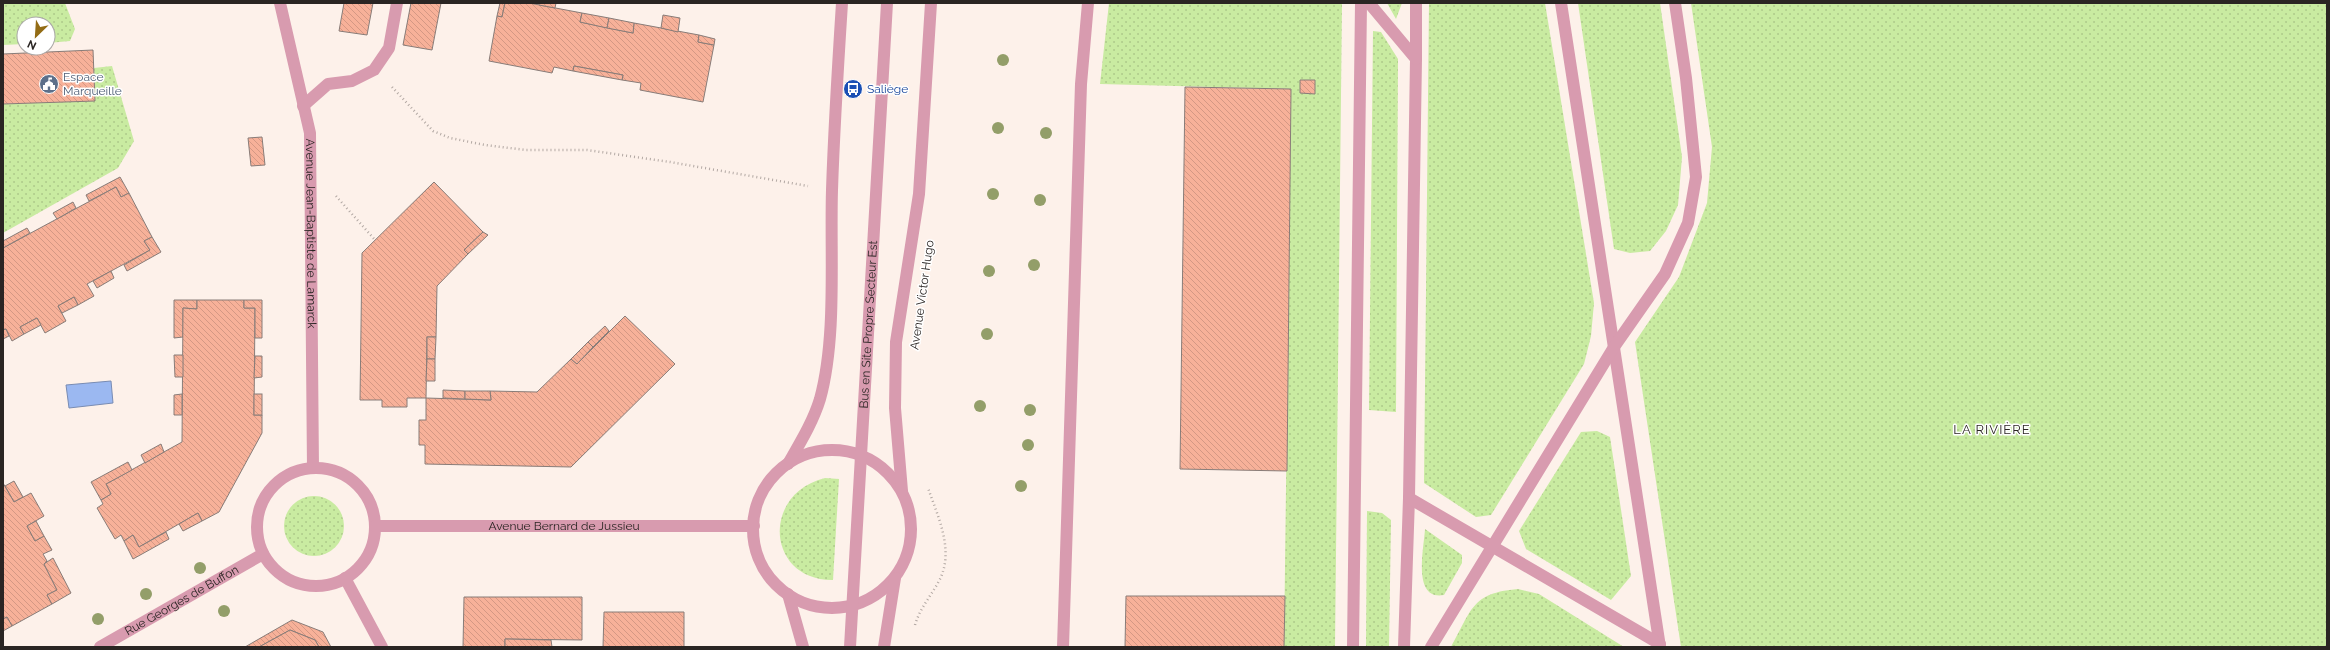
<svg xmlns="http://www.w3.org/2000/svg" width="2330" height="650" font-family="Raleway,sans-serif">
<defs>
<pattern id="grass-dots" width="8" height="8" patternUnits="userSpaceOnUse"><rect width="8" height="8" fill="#c9eba1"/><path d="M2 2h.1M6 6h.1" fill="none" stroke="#adc98a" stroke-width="1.8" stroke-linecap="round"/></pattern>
<pattern id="building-back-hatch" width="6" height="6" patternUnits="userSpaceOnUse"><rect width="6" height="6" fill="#f7b199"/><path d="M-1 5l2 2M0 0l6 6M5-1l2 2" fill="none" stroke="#d49884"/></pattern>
</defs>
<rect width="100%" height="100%" fill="#fdf1ea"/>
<g fill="url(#grass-dots)">
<path d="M 3,3 L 65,3 L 75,29 L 70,41 L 48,43 L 48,24 L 24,24 L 24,44 L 3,45 Z"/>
<path d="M 1109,3 L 1342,3 L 1335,647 L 1284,647 L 1291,89 L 1100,84 Z"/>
<path d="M 1387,3 L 1402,3 L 1396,19 Z"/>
<path d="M 1429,3 L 1545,3 L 1594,303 L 1591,336 L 1584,364 L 1491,515 L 1476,517 L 1424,483 Z"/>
<path d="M 1578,3 L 1660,3 L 1682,157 L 1678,205 L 1666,231 L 1650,251 L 1630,253 L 1614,249 Z"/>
<path d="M 1691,3 L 2327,3 L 2327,647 L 1681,647 L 1635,342 L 1679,277 L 1707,203 L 1712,147 Z"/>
<path d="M 1373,31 L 1381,32 L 1398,59 L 1396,412 L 1369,410 Z"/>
<path d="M 112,66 L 134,141 L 118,168 L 3,233 L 3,104 L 95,101 L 94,68 Z"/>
<path d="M 1597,431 L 1610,437 L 1631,576 L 1611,600 L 1526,549 L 1519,531 L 1581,432 Z"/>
<path d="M 825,478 L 839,479 L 833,580 C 767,581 760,494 825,478 Z"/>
<circle cx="314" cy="526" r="30"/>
<path d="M 1367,511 L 1382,513 L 1391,520 L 1389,647 L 1366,647 Z"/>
<path d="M 1425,529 L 1462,555 L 1462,563 L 1444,595 C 1412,601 1424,548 1425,529 Z"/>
<path d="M 1518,589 L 1539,594 L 1624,647 L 1451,647 C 1472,610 1471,593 1518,589 Z"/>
</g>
<path fill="#9bb8f1" stroke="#798cb3" d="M 111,381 L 113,403 L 69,408 L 66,385 Z"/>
<g fill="url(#building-back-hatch)" stroke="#887c78">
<path d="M 344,3 L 373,3 L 367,35 L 339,31 Z"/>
<path d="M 411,3 L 441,3 L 432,50 L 403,45 Z"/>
<path d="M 500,3 L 505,3 L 502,17 L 497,16 Z"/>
<path d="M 505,3 L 529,3 L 582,13 L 580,22 L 633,33 L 634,23 L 699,35 L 698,42 L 714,45 L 703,102 L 640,90 L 641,83 L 622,80 L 623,75 L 574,66 L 573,71 L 554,67 L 552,73 L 489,61 L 497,16 L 502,17 Z"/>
<path d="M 539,3 L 556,3 L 555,8 L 539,5 Z"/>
<path d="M 582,13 L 609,18 L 607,28 L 580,22 Z"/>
<path d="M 663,15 L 680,18 L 678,32 L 661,28 Z"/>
<path d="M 609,18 L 634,23 L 633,33 L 607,28 Z"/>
<path d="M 699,35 L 715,39 L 714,45 L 698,42 Z"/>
<path d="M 93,50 L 95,101 L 3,104 L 3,54 Z"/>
<path d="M 574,66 L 623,75 L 622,80 L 573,71 Z"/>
<path d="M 1300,80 L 1315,80 L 1315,94 L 1300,93 Z"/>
<path d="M 1185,87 L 1291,89 L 1287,471 L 1180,469 Z"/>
<path d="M 262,137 L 265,165 L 251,166 L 248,138 Z"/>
<path d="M 120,177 L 129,193 L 121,197 L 116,187 L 89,201 L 86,195 Z"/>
<path d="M 434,182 L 483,232 L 464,250 L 468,254 L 437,286 L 436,337 L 427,337 L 426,398 L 407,398 L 407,407 L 382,407 L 382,400 L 360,400 L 362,253 Z"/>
<path d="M 116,187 L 121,197 L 129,193 L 152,237 L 144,241 L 150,250 L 87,284 L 94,296 L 78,305 L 74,297 L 58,306 L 66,321 L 45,333 L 37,318 L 20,327 L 24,334 L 12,341 L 6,329 L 3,330 L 3,248 Z"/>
<path d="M 73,202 L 76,208 L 57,219 L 53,213 Z"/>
<path d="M 27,228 L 30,233 L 3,248 L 3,241 Z"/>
<path d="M 483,232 L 488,235 L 468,254 L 464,250 Z"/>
<path d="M 152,237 L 161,252 L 127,271 L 124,265 L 150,250 L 144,241 Z"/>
<path d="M 111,271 L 114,278 L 97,288 L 93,281 Z"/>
<path d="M 74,297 L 78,305 L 62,313 L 58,306 Z"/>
<path d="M 174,300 L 197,300 L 197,309 L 183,308 L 183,337 L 174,338 Z"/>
<path d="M 197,300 L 244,300 L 244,308 L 255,308 L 254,415 L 262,415 L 262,433 L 219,512 L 202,521 L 198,513 L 139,547 L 133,535 L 124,541 L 121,535 L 115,539 L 97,508 L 103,504 L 101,500 L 111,494 L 106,484 L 182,442 L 183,308 L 197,309 Z"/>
<path d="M 244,300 L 262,300 L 262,338 L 255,338 L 255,308 L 244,308 Z"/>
<path d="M 625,316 L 675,364 L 571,467 L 425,464 L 425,445 L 419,445 L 419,420 L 426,420 L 426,398 L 491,400 L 490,391 L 537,392 L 571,359 L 577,364 Z"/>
<path d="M 37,318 L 41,325 L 24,334 L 20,327 Z"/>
<path d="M 605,326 L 609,331 L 593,347 L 588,342 Z"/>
<path d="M 6,329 L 9,336 L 3,339 L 3,330 Z"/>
<path d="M 427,337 L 436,337 L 435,359 L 427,359 Z"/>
<path d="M 588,342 L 593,347 L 577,364 L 571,359 Z"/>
<path d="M 174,355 L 183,355 L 183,377 L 175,377 Z"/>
<path d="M 255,356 L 262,356 L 262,377 L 254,378 Z"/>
<path d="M 427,359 L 435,359 L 435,381 L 426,381 Z"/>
<path d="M 443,390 L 465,391 L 465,399 L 443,398 Z"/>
<path d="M 465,391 L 490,391 L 491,400 L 465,399 Z"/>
<path d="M 182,394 L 182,415 L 174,415 L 174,395 Z"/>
<rect x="254" y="394" width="8" height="21"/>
<path d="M 161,444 L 164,452 L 145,463 L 141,455 Z"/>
<path d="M 128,462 L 132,470 L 106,484 L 111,494 L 101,500 L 91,482 Z"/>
<path d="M 14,481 L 23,497 L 14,502 L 5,486 Z"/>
<path d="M 3,483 L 14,502 L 31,493 L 44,516 L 27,526 L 35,541 L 44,536 L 52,550 L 43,554 L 47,561 L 44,564 L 57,590 L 47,595 L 52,604 L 12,626 L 7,617 L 3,619 Z"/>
<path d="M 198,513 L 202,521 L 183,531 L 179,524 Z"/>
<path d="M 36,521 L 44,536 L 35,541 L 27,526 Z"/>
<path d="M 166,532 L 169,539 L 133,559 L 124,541 L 133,535 L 139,547 Z"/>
<path d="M 53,558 L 71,593 L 52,604 L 47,595 L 57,590 L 44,564 Z"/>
<path d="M 1126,596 L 1285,596 L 1284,647 L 1125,647 Z"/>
<path d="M 464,597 L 582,597 L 582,640 L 505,639 L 505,647 L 463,647 Z"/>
<path d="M 604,612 L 684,612 L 684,647 L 603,647 Z"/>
<path d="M 7,617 L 12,626 L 3,631 L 3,619 Z"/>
<path d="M 292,620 L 323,632 L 331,647 L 319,647 L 315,640 L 290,630 L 259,647 L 245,647 Z"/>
<path d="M 290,630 L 315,640 L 319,647 L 259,647 Z"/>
<path d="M 505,639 L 551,640 L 552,647 L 505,647 Z"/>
</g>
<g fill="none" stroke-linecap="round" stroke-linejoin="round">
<g stroke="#b2a8a3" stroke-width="2.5" stroke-dasharray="1 3" stroke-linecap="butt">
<path d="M 392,87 L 433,131 L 450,138 L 485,145 L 526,150 L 587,150 L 670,162 L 808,186"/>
<path d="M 336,196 L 375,240"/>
<path d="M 915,625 C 920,608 931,596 939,581 C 955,551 938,517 928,488"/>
</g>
<g stroke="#d89baf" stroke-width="12">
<path id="s1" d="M 280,3 L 310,133 L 313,468"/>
<path d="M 1369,3 L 1416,59 L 1409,498 L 1404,647"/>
<path d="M 1416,3 L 1416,59"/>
<path d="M 1561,3 L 1660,647"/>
<path d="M 303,106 L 328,84 L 352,81 L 374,70 L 389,48 L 397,3"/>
<circle cx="832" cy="529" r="79"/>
<path d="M 788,464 C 800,443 813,422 820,399 C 837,337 830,255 832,190 C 834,128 838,65 842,3"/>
<circle cx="316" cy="527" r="59"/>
<path d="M 902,491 L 895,408 L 896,342 L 919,194 L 931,3"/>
<path d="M 1409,498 L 1660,644"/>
<path id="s2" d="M 375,526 L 754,526"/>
<path d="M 345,578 L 382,647"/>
<path d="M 788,594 L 803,647"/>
<path id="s3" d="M 100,647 L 263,554"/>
<path id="s4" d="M 850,647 L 887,3"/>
<path d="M 884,647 L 895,578"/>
<path d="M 1063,647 L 1081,84 L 1088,3"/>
<path d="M 1353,647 L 1361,3"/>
<path d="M 1431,647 L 1614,347 L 1665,274 L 1688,223 L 1696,177 L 1686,78 L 1675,3"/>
</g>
</g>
<g fill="#939e69">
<circle cx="1003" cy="60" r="6"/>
<circle cx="998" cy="128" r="6"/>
<circle cx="1046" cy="133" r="6"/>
<circle cx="993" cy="194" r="6"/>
<circle cx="1040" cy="200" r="6"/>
<circle cx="1034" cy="265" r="6"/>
<circle cx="989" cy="271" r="6"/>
<circle cx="987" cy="334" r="6"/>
<circle cx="980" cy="406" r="6"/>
<circle cx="1030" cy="410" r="6"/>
<circle cx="1028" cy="445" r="6"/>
<circle cx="1021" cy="486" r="6"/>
<circle cx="200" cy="568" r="6"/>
<circle cx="146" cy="594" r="6"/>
<circle cx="224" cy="611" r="6"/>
<circle cx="98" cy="619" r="6"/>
</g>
<defs>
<g id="civic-disc" transform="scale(1)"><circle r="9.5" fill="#5c6f8a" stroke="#fff"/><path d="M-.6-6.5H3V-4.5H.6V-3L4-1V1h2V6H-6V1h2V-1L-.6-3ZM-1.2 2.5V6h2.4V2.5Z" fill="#fff"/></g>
<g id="bus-disc" transform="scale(1)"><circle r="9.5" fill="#1a4fb4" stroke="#fff"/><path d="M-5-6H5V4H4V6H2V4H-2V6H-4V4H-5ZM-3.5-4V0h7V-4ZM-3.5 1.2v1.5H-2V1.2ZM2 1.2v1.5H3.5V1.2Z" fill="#fff"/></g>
</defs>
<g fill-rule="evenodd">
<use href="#civic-disc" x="49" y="84"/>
<use href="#bus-disc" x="853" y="89"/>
</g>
<g text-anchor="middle" stroke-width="3" stroke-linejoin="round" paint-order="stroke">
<g font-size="12" fill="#4e5e75" stroke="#fff" text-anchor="start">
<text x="63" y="81">Espace<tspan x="63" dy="14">Marqueille</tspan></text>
</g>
<g font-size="12" fill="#164399" stroke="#fff" text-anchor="start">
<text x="867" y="93">Saliège</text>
</g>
<g font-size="12" fill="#2a2523" stroke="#fff">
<text dy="4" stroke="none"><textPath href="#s1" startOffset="234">Avenue Jean-Baptiste de Lamarck</textPath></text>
<text transform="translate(922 295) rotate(-82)" y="4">Avenue Victor Hugo</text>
<text dy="4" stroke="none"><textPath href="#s4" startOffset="323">Bus en Site Propre Secteur Est</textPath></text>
<text dy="4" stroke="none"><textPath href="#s2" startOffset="189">Avenue Bernard de Jussieu</textPath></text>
<text dy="4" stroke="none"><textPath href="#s3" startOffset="94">Rue Georges de Buffon</textPath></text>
</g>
<g font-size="13" letter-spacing="1" fill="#2a2523" stroke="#fff">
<text x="1992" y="434">LA RIVIÈRE</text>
</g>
</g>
<rect width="2330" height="650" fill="none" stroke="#2a2523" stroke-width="8"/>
<g transform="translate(36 36) rotate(205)"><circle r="19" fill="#ffffff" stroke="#aaa8a7"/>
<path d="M0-3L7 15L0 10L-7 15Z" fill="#936c15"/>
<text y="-6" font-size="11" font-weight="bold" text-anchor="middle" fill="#2a2523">N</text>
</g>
</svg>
